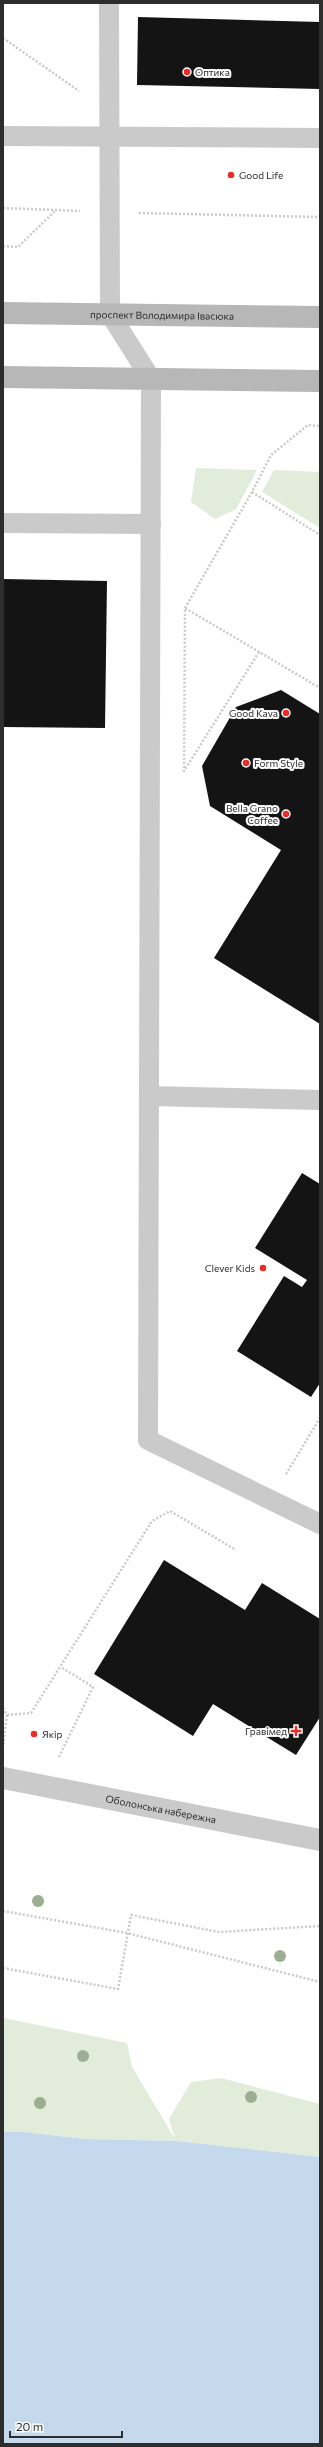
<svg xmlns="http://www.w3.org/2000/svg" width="323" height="2447" font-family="Commissioner,sans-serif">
<rect width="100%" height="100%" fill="#fff"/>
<g fill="#e1ecda">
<path d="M 196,468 L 257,470 L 236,509 L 215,519 L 191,502 Z"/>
<path d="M 274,470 L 320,472 L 320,528 L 262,492 Z"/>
<path d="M 3,2018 L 127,2043 L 132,2067 L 175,2139 L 169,2119 L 191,2082 L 221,2078 L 320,2104 L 320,2157 L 177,2141 L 85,2139 L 24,2132 L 3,2132 Z"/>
</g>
<path fill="#c5d9ed" d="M 3,2132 L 24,2132 L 85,2139 L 177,2141 L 320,2157 L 320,2444 L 3,2444 Z"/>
<g fill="#141414">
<path d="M 138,17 L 320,22 L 320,89 L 137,85 Z"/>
<path d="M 3,579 L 107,581 L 105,728 L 3,727 Z"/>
<path d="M 281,690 L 320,714 L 320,1024 L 214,958 L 281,850 L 210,806 L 202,766 L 236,707 Z"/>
<path d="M 302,1173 L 320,1184 L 320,1383 L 311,1397 L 237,1351 L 284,1276 L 302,1287 L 307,1280 L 255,1248 Z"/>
<path d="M 164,1560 L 245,1610 L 262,1583 L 320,1619 L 320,1717 L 296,1755 L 213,1704 L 193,1736 L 94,1674 Z"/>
</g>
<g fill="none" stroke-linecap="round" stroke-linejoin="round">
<g stroke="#cacaca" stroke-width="2.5" stroke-dasharray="2 2" stroke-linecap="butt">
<path d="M 3,38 L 79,91"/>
<path d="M 3,208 L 80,211"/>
<path d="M 139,213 L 320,217"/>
<path d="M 3,246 L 18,247 L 56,210"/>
<path d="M 252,492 L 320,535"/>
<path d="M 185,608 L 252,492 L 271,455 L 308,425 L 320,426"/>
<path d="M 259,652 L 184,771 L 185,608 L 320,688"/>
<path d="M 286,1474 L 320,1418"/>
<path d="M 3,1708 L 7,1715 L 3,1745"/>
<path d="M 7,1715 L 31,1713 L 152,1521 L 170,1511 L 236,1550"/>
<path d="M 59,1757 L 93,1687 L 61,1667"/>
<path d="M 3,1911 L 127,1933 L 320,1982"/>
<path d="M 3,1968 L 118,1989 L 131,1915 L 219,1932 L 320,1926"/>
</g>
<g stroke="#cacaca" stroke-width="20">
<path d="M 109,3 L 110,314 L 151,379 L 148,1440 L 320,1524"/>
<path d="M 3,136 L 320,138"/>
<path d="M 3,523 L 151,524"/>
<path d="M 149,1096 L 320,1100"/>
</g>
<path stroke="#cacaca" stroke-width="22" id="s1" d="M 3,1778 L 320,1840"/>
<g stroke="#b7b7b7" stroke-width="22">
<path id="s2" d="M 3,313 L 320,317"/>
<path d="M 3,377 L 320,381"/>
</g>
</g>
<g fill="#9cae92">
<circle cx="38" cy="1901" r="6"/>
<circle cx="280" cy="1956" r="6"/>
<circle cx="83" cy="2056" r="6"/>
<circle cx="251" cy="2097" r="6"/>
<circle cx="40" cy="2103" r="6"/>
</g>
<g fill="#ed2b26" stroke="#fff" stroke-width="1.5">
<circle cx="187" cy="72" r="4"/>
<circle cx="231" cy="175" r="4"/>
<circle cx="286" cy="713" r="4"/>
<circle cx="246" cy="763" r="4"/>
<circle cx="286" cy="814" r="4"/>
<circle cx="263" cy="1268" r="4"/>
<path d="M294 1725h4v4h4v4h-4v4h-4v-4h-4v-4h4z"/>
<circle cx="34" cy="1734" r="4"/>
</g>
<g text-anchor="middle" stroke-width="4" stroke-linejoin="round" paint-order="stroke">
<g font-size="10" fill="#2d2d2d" stroke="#fff" text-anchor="start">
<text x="195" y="76">Оптика</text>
<text x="239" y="179">Good Life</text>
<text x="278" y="717" text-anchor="end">Good Kava</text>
<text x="254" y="767">Form Style</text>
<text x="278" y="812" text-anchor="end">Bella Grano<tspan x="278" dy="12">Coffee</tspan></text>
<text x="255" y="1272" text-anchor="end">Clever Kids</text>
<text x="287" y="1735" text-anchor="end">Гравімед</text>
<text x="42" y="1738">Якір</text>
</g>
<g font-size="10" fill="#2d2d2d" stroke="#fff">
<text dy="4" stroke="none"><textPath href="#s2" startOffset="159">проспект Володимира Івасюка</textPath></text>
<text dy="4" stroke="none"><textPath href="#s1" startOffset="161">Оболонська набережна</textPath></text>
</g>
</g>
<rect width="323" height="2447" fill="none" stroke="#2d2d2d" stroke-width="8"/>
<path d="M10 2431v6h112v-6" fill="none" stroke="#2d2d2d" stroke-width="2"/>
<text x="16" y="2431" font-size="12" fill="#2d2d2d" stroke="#ffffff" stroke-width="3" paint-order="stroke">20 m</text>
</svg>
